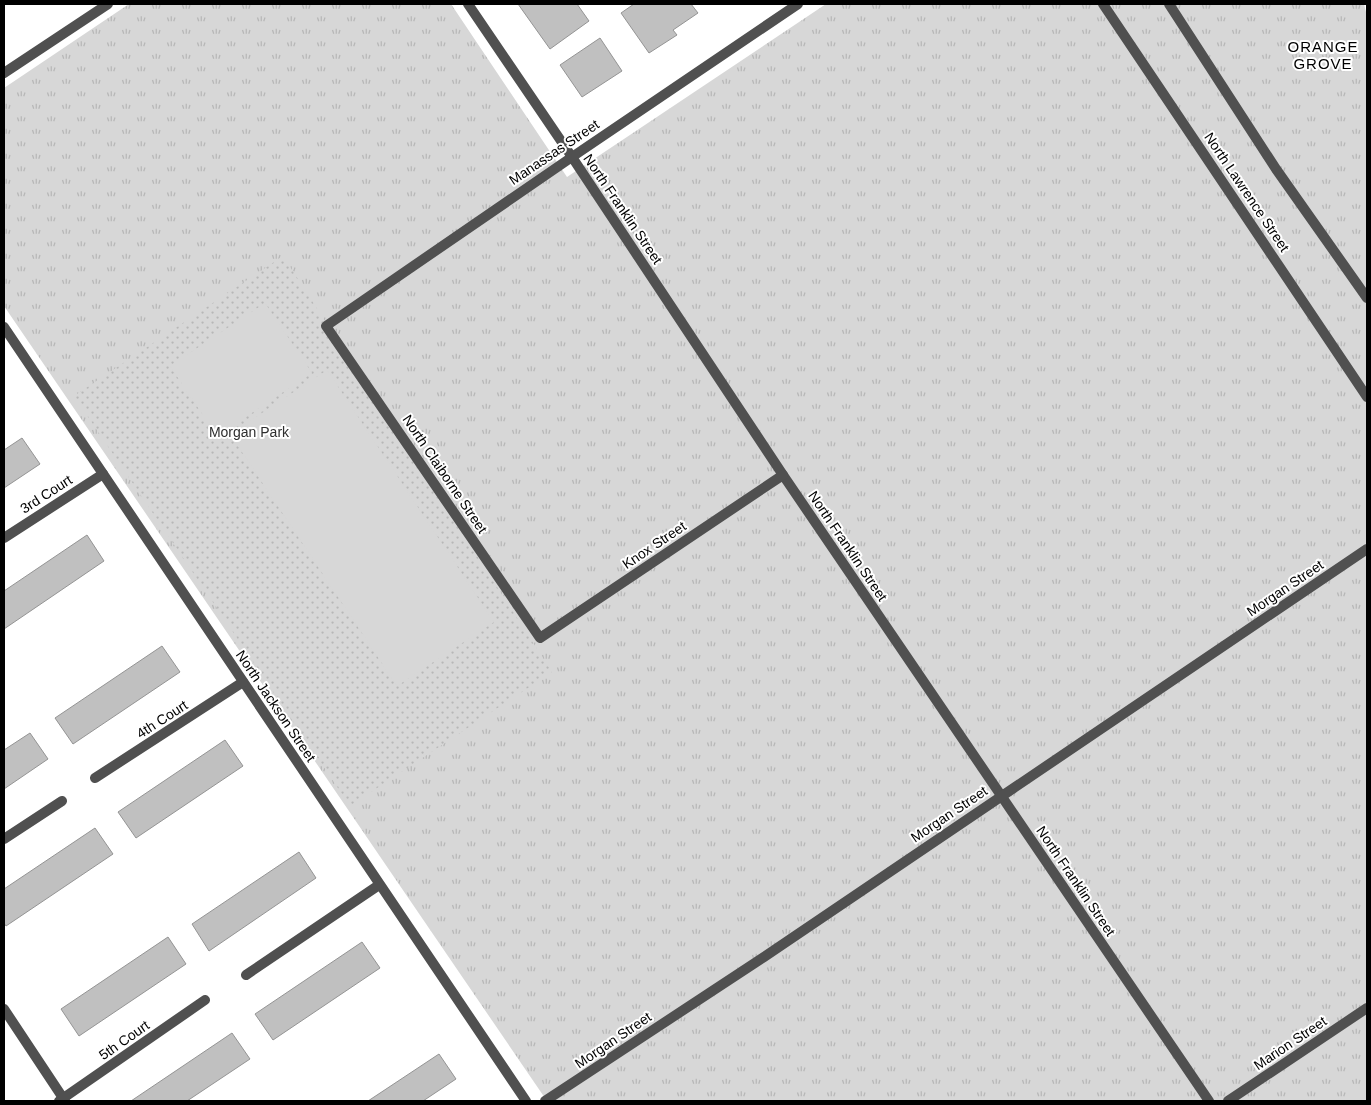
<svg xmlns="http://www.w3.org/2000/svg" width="1371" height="1105" font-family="Arial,sans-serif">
<defs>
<pattern id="grass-tufts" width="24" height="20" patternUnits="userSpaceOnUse" patternTransform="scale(1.25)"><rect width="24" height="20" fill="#d7d7d7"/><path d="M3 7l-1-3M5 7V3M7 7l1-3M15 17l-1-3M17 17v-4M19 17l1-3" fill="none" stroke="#b7b7b7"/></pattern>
<pattern id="park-dots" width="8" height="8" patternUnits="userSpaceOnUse" patternTransform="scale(1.25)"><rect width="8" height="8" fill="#d7d7d7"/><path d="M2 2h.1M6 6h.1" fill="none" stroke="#b7b7b7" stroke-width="1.8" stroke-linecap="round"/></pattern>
</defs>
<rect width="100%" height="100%" fill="#fff"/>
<path fill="url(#grass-tufts)" d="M 129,4 L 451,4 L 567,177 L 826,4 L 1364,4 L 1367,16 L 1367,1101 L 547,1101 L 4,306 L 4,88 Z"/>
<path fill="url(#park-dots)" d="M 283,256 L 552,672 L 350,806 L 74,396 Z"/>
<g fill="#d7d7d7">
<path d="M 265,303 L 312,373 L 217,436 L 170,366 Z"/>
<path d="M 327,370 L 494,622 L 397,686 L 230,434 Z"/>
</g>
<g fill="#c0c0c0" stroke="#949494">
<path d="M 518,4 L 577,4 L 589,21 L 550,49 Z"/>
<path d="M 634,4 L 691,4 L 698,13 L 673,30 L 677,35 L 649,53 L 621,13 Z"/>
<path d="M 600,38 L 622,71 L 582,97 L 560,65 Z"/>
<path d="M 22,438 L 40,464 L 4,488 L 4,450 Z"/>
<path d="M 87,535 L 104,561 L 4,629 L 4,591 Z"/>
<path d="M 162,646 L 180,672 L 73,744 L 55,718 Z"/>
<path d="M 30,733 L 48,759 L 4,789 L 4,750 Z"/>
<path d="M 225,740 L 243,766 L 136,838 L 118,812 Z"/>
<path d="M 95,828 L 113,854 L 6,926 L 4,923 L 4,889 Z"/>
<path d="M 299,852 L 316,878 L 209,951 L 192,924 Z"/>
<path d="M 168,937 L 186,964 L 79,1036 L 61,1009 Z"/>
<path d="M 362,942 L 380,968 L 273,1040 L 255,1014 Z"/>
<path d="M 232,1033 L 250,1059 L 187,1101 L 131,1101 Z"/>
<path d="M 439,1054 L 456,1079 L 423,1101 L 368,1101 Z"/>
</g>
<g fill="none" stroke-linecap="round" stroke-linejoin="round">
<g stroke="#505050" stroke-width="10">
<path d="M 468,4 L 572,157 L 783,475 L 1209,1101"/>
<path d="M 1103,4 L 1367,397"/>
<path d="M 1169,4 L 1276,169 L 1367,298"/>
<path d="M 4,73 L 108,4"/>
<path d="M 4,327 L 526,1101"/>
<path d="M 783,475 L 540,638 L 326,326 L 572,157 L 798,4"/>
<path d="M 4,538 L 103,474"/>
<path d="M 95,778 L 243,682"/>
<path d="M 4,839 L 62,801"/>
<path d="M 246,975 L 379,885"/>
<path d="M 4,1009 L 65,1101"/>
<path d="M 59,1101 L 205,1000"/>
<path d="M 545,1101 L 764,957 L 1367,549"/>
<path d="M 1228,1101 L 1367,1008"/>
</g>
</g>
<g text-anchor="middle" stroke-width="4" stroke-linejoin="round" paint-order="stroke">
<g font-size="14" fill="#000" stroke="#fff">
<text transform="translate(554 152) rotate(-34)" y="5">Manassas Street</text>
<text transform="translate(1247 192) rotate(56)" y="5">North Lawrence Street</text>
<text transform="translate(623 209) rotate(56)" y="5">North Franklin Street</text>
<text transform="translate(445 474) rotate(56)" y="5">North Claiborne Street</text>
<text transform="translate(46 494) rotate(-33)" y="5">3rd Court</text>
<text transform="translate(654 545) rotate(-34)" y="5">Knox Street</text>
<text transform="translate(848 546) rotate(56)" y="5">North Franklin Street</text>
<text transform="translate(1285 588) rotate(-34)" y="5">Morgan Street</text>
<text transform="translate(276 706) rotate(56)" y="5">North Jackson Street</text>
<text transform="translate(162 719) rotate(-33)" y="5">4th Court</text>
<text transform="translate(949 814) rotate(-34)" y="5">Morgan Street</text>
<text transform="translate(1076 881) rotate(56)" y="5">North Franklin Street</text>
<text transform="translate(124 1040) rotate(-35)" y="5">5th Court</text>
<text transform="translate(613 1040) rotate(-34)" y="5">Morgan Street</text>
<text transform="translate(1290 1043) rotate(-34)" y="5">Marion Street</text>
</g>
<g font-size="14" fill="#2e2e2e" stroke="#fff">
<text x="249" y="437">Morgan Park</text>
</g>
<g font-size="15" letter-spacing="1" fill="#000" stroke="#fff">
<text x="1323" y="52">ORANGE<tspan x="1323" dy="17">GROVE</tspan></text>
</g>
</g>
<rect width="1371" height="1105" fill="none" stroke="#000000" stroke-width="10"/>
</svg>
